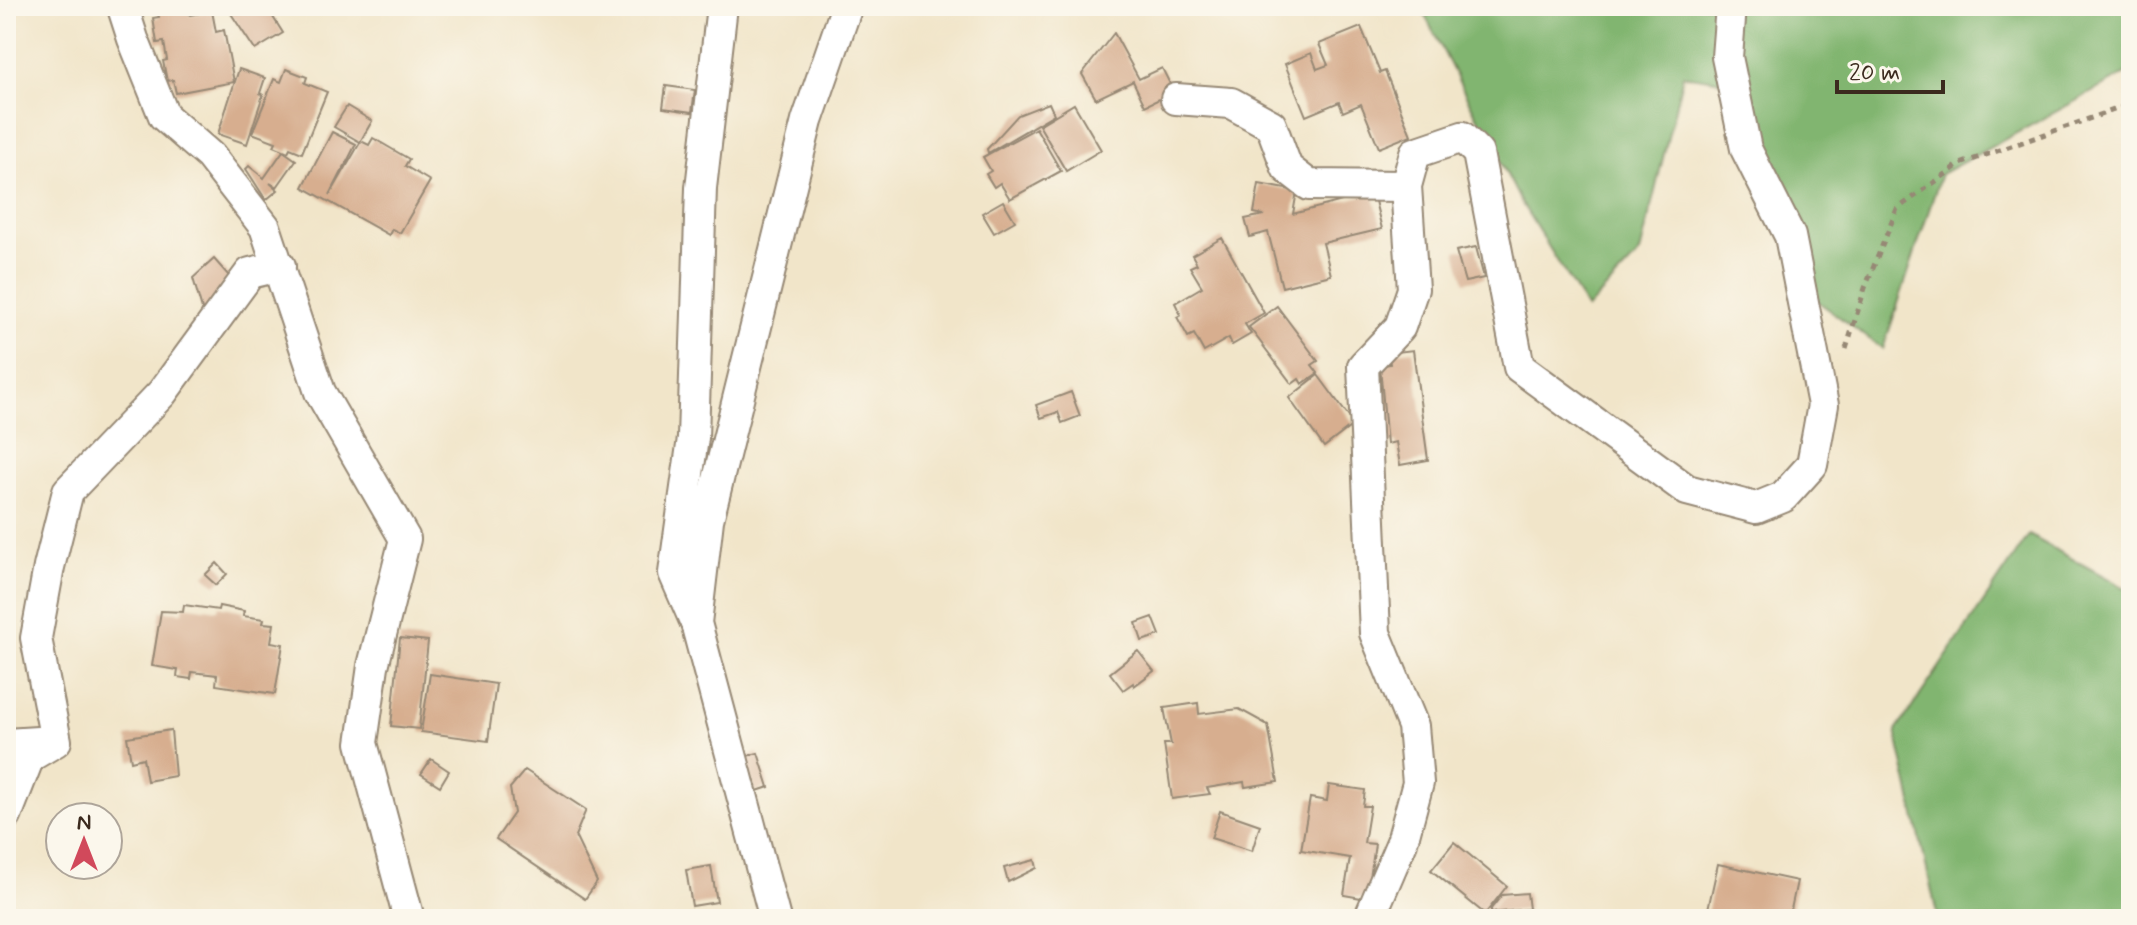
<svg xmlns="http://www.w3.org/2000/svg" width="2137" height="925" font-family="Mynerve,sans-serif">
<rect width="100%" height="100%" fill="#fbf7ec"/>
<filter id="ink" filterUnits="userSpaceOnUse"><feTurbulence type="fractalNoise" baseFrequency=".0125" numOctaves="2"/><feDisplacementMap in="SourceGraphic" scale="16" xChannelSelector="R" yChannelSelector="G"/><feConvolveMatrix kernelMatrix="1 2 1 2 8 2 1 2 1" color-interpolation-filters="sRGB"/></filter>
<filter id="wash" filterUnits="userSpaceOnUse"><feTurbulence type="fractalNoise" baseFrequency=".006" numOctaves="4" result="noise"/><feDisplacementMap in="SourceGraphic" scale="32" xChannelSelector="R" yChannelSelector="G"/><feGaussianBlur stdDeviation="1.8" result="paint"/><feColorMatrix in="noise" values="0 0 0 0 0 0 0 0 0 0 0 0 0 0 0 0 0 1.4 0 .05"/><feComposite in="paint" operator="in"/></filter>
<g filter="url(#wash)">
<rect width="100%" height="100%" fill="#f1e5c9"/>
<g fill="#81b570" stroke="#5e7047" stroke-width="2">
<path d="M 1420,6 L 2131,6 L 2131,71 L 1941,174 L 1883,349 L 1813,298 L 1743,84 L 1683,75 L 1640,253 L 1587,309 L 1521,202 Z"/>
<path d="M 2029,535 L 2131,591 L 2131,919 L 1938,919 L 1896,731 Z"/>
</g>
<g id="blocks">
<g fill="#d7ae8f">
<path d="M 166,6 L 183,6 L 190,15 L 212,11 L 216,32 L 224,30 L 234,82 L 176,93 L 173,80 L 167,81 L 163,61 L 167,60 L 164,42 L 157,43 L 153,18 L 159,17 L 157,8 Z"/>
<path d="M 226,6 L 266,6 L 283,33 L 255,50 Z"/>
<path d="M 1244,6 L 1276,6 L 1249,18 Z"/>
<path d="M 1361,27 L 1380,73 L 1385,71 L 1411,135 L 1379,148 L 1361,104 L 1343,112 L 1339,102 L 1306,116 L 1285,64 L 1311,53 L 1317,69 L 1328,65 L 1319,44 Z"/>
<path d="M 1114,33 L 1139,79 L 1162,68 L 1174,92 L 1145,106 L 1133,81 L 1096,99 L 1082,74 Z"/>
<path d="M 239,69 L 265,78 L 260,93 L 263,95 L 247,144 L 218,134 Z"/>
<path d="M 286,69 L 307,77 L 305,83 L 327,92 L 302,153 L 290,148 L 288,152 L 274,146 L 276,142 L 252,133 L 274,79 L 281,82 Z"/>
<path d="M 666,86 L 695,90 L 692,112 L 663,108 Z"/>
<path d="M 1049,103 L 1054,114 L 988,153 L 987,149 L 1018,115 Z"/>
<path d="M 1074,104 L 1101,150 L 1066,171 L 1039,125 Z"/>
<path d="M 347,106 L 372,121 L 360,142 L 334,127 Z"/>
<path d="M 1036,128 L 1061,171 L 1010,199 L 1000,183 L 994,187 L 986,174 L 991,171 L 983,157 Z"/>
<path d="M 332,132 L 356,144 L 330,195 L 361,141 L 369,145 L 373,138 L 409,159 L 405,166 L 430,181 L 400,233 L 392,229 L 389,235 L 303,187 Z"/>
<path d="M 283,151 L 296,160 L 277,187 L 270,183 L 278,190 L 266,200 L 246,169 L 249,166 L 264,178 Z"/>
<path d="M 1259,184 L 1297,191 L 1293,214 L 1373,193 L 1382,229 L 1323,243 L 1331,275 L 1282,287 L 1268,232 L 1250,237 L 1245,219 L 1264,215 L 1254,213 Z"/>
<path d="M 1003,201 L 1015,221 L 994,233 L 982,213 Z"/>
<path d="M 1222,238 L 1264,313 L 1245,324 L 1251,334 L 1232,345 L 1229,338 L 1204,352 L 1194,334 L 1188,337 L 1177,317 L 1181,315 L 1175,303 L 1202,287 L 1190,267 L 1197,264 L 1192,255 Z"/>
<path d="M 1476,247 L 1484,278 L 1465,282 L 1456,251 Z"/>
<path d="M 214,259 L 229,276 L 203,313 L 193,278 Z"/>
<path d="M 1277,306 L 1318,361 L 1312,365 L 1318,373 L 1302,384 L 1299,379 L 1292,384 L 1249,327 Z"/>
<path d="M 1413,350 L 1428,460 L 1400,465 L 1396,442 L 1387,444 L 1380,366 L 1390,364 L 1388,353 Z"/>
<path d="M 1318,375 L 1354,424 L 1324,447 L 1289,398 Z"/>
<path d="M 1071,392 L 1080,416 L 1062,423 L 1058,412 L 1041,418 L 1036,405 Z"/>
<path d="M 217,563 L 227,574 L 216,585 L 205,575 Z"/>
<path d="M 184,605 L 218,610 L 219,606 L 244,611 L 243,616 L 264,619 L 263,623 L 274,624 L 271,642 L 283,644 L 275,694 L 216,685 L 217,675 L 192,672 L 191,679 L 177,677 L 178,670 L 152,666 L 161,611 L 183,612 Z"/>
<path d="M 1153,617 L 1160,635 L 1142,641 L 1136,623 Z"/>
<path d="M 400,638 L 428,641 L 419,729 L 391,726 Z"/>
<path d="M 1138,651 L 1154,671 L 1134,686 L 1133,683 L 1123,690 L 1110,673 Z"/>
<path d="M 430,674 L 496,684 L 488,741 L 421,732 Z"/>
<path d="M 1198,703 L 1199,714 L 1239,709 L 1268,725 L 1278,782 L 1245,787 L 1244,782 L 1207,788 L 1210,794 L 1172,799 L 1164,744 L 1171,744 L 1164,708 Z"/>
<path d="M 171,730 L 175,776 L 147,781 L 143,758 L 131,761 L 127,737 Z"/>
<path d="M 758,753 L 769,787 L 754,792 L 743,757 Z"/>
<path d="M 431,759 L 449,771 L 440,786 L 421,774 Z"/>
<path d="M 525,770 L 586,810 L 575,836 L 597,882 L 585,899 L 496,839 L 514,813 L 510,788 Z"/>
<path d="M 1329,785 L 1365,790 L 1363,806 L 1370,806 L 1364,843 L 1375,844 L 1367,899 L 1344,895 L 1350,858 L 1301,850 L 1310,798 L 1327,801 Z"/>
<path d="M 1220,811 L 1260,825 L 1252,851 L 1211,838 Z"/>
<path d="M 1454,842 L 1507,886 L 1485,914 L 1431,870 Z"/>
<path d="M 1035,860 L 1037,868 L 1008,882 L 1004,868 Z"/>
<path d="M 1718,864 L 1797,881 L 1789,919 L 1706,918 Z"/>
<path d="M 711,866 L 717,902 L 692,906 L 686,870 Z"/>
<path d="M 1527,893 L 1529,909 L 1491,913 L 1491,909 L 1502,895 Z"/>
</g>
</g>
</g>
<g filter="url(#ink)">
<use href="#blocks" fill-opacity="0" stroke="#968874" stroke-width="2"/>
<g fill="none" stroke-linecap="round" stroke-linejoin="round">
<g stroke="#968874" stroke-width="34">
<g id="street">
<path d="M 131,6 L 124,11 L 133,39 L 164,116 L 210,156 L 265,227 L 320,392 L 405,539 L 373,666 L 362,743 L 409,919"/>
<path d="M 1176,99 L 1231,103 L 1271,125 L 1287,168 L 1309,185 L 1406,186"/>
<path d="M 695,621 L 674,573 L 693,438 L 701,188 L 722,6"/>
<path d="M 6,744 L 54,741"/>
<path d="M 6,816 L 29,757 L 56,741 L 36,638 L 49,567 L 68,491 L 162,393 L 250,273 L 280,266"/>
<path d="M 775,919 L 696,623 L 708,520 L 807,121 L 847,6"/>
<path d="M 1369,919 L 1402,842 L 1418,783 L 1413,726 L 1375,633 L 1363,366 L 1400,327 L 1413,289 L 1406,186 L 1415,153 L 1462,137 L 1478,153 L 1519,367 L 1687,490 L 1756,508 L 1783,497 L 1812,465 L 1823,405 L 1790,236 L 1746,149 L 1727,57 L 1731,6"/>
</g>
</g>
<path stroke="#968874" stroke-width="5" stroke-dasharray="6 6" stroke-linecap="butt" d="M 1846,349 L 1865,288 L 1897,209 L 1960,164 L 2131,104"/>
<use href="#street" stroke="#fff" stroke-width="30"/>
</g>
</g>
<rect width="2137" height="925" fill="none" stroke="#fbf7ec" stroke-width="32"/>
<g transform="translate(84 841)"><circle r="38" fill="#fbf7ec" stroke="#aea59a" stroke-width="2"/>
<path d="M0-6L14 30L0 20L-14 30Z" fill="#d1495b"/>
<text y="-12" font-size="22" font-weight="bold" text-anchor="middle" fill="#3b2a1e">N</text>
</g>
<path d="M1837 80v12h106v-12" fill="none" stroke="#3b2a1e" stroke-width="4"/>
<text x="1849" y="80" font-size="24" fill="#3b2a1e" stroke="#fbf7ec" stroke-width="6" paint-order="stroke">20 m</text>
</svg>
